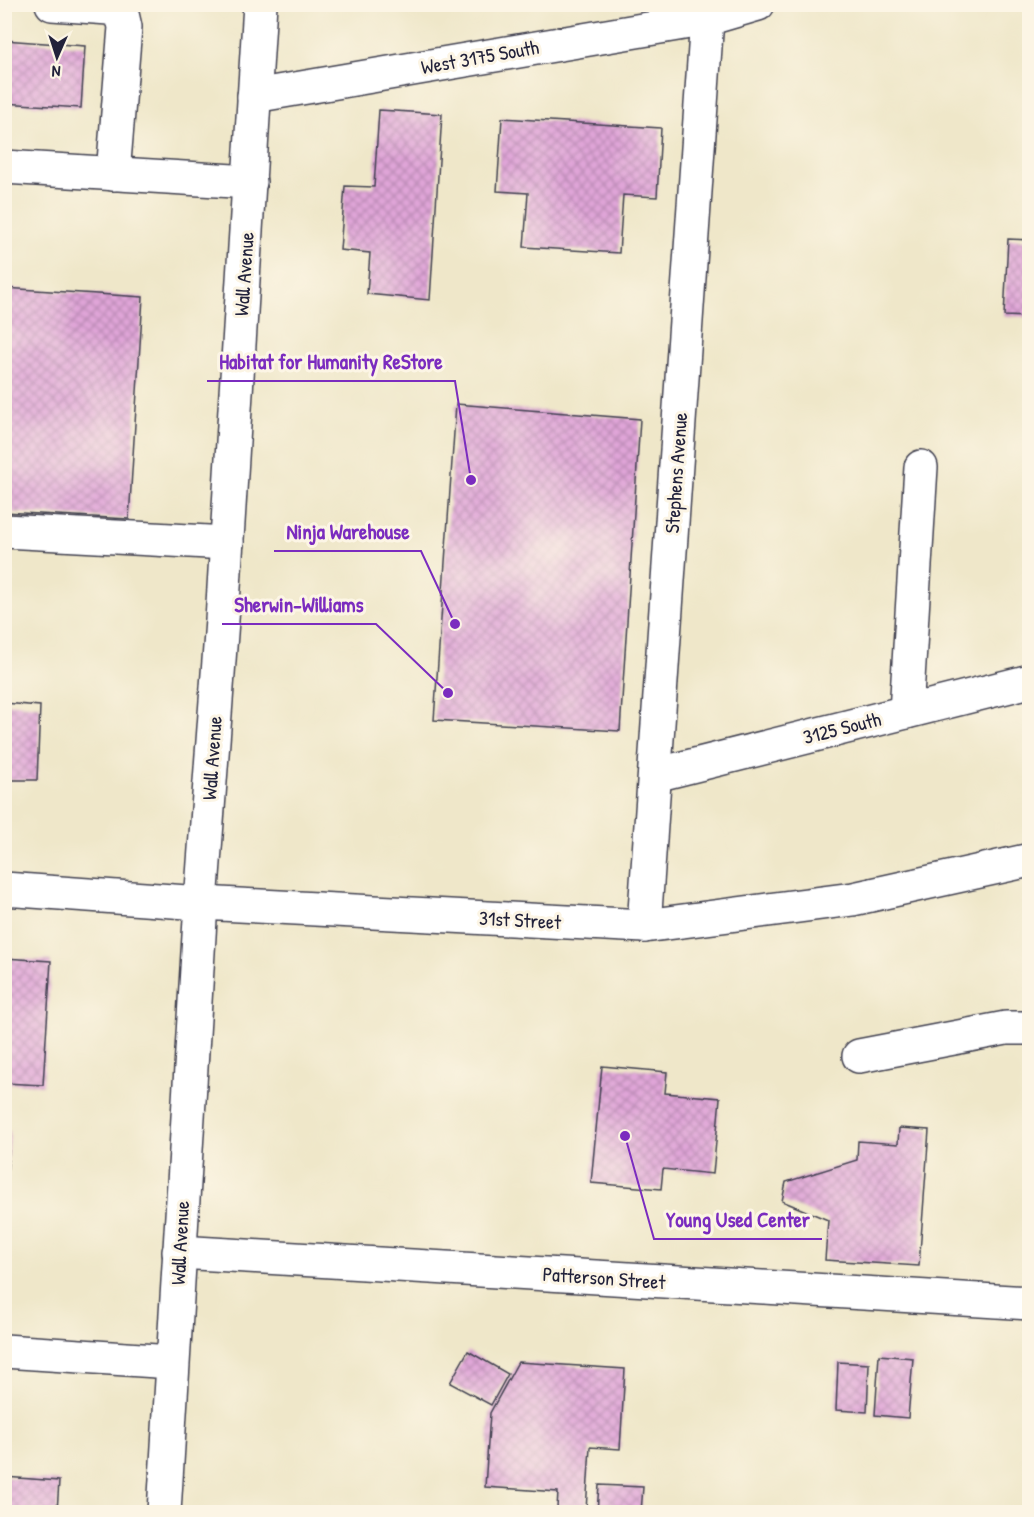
<svg xmlns="http://www.w3.org/2000/svg" width="1034" height="1517" font-family="'Patrick Hand',sans-serif">
<defs>
<pattern id="building-cross-hatch" width="8" height="8" patternUnits="userSpaceOnUse" patternTransform="scale(1.5)"><rect width="8" height="8" fill="#e0a5d8"/><path d="M0 0l8 8M0 8l8-8" fill="none" stroke="#b586b0"/></pattern>
</defs>
<rect width="100%" height="100%" fill="#fcf5e5"/>
<filter id="ink" filterUnits="userSpaceOnUse"><feTurbulence type="fractalNoise" baseFrequency=".0167" numOctaves="2"/><feDisplacementMap in="SourceGraphic" scale="12" xChannelSelector="R" yChannelSelector="G"/><feConvolveMatrix kernelMatrix="1 2 1 2 8 2 1 2 1" color-interpolation-filters="sRGB"/></filter>
<filter id="wash" filterUnits="userSpaceOnUse"><feTurbulence type="fractalNoise" baseFrequency=".008" numOctaves="4" result="noise"/><feDisplacementMap in="SourceGraphic" scale="24" xChannelSelector="R" yChannelSelector="G"/><feGaussianBlur stdDeviation="1.35" result="paint"/><feColorMatrix in="noise" values="0 0 0 0 0 0 0 0 0 0 0 0 0 0 0 0 0 1.4 0 .05"/><feComposite in="paint" operator="in"/></filter>
<g filter="url(#wash)">
<rect width="100%" height="100%" fill="#efe7c9"/>
<g id="blocks">
<g fill="url(#building-cross-hatch)">
<path d="M 4,40 L 85,46 L 81,108 L 4,103 Z"/>
<path d="M 379,110 L 442,114 L 430,300 L 367,294 L 370,253 L 340,250 L 345,186 L 374,187 Z"/>
<path d="M 502,118 L 661,128 L 657,197 L 623,195 L 619,253 L 524,247 L 528,193 L 497,191 Z"/>
<path d="M 1008,239 L 1030,240 L 1030,317 L 1004,316 Z"/>
<path d="M 4,288 L 143,297 L 129,519 L 4,512 Z"/>
<path d="M 456,404 L 640,419 L 620,731 L 434,720 Z"/>
<path d="M 4,703 L 40,706 L 37,780 L 4,780 Z"/>
<path d="M 4,958 L 51,961 L 43,1085 L 4,1083 Z"/>
<path d="M 602,1066 L 667,1072 L 665,1093 L 720,1098 L 713,1174 L 663,1169 L 661,1189 L 591,1183 Z"/>
<path d="M 899,1128 L 929,1130 L 919,1266 L 825,1260 L 828,1220 L 782,1201 L 786,1182 L 857,1160 L 858,1141 L 898,1144 Z"/>
<path d="M 4,1131 L 10,1131 L 6,1189 L 4,1188 Z"/>
<path d="M 468,1351 L 508,1374 L 491,1405 L 450,1383 Z"/>
<path d="M 879,1355 L 913,1358 L 908,1418 L 875,1415 Z"/>
<path d="M 518,1362 L 625,1369 L 620,1449 L 590,1447 L 586,1510 L 557,1508 L 558,1492 L 485,1487 L 490,1413 Z"/>
<path d="M 838,1362 L 869,1364 L 867,1412 L 836,1410 Z"/>
<path d="M 4,1477 L 59,1481 L 57,1512 L 4,1512 Z"/>
<path d="M 599,1485 L 643,1487 L 641,1512 L 597,1512 Z"/>
</g>
</g>
</g>
<g filter="url(#ink)">
<use href="#blocks" fill-opacity="0" stroke="#414050" stroke-width="1.5"/>
<g fill="none" stroke-linecap="round" stroke-linejoin="round">
<g stroke="#414050" stroke-width="36">
<g id="minor">
<path d="M 52,4 L 109,8 L 122,14 L 125,27 L 113,174"/>
<path d="M 254,96 L 707,19 L 758,4"/>
<path d="M 4,167 L 250,182"/>
<path d="M 4,531 L 227,543"/>
<path d="M 906,712 L 921,467"/>
<path d="M 655,775 L 1030,681"/>
<path d="M 644,926 L 708,4"/>
<path d="M 859,1056 L 1006,1028 L 1030,1028"/>
<path d="M 179,1252 L 1030,1303"/>
<path d="M 4,1351 L 172,1362"/>
</g>
</g>
<g stroke="#414050" stroke-width="36">
<g id="major">
<path d="M 4,889 L 201,903 L 644,926 L 853,899 L 1030,860"/>
<path d="M 164,1512 L 201,903 L 222,620 L 260,4"/>
</g>
</g>
<use href="#minor" stroke="#fff" stroke-width="33"/>
<use href="#major" stroke="#fff" stroke-width="33"/>
</g>
</g>
<g text-anchor="middle" stroke-width="6" stroke-linejoin="round" paint-order="stroke">
<g font-size="20" fill="#22223b" stroke="#fcf5e5">
<text transform="translate(480 57) rotate(-10)" y="7">West 3175 South</text>
<text transform="translate(244 274) rotate(-86)" y="7">Wall Avenue</text>
<text transform="translate(676 473) rotate(-86)" y="7">Stephens Avenue</text>
<text transform="translate(842 728) rotate(-14)" y="7">3125 South</text>
<text transform="translate(212 758) rotate(-86)" y="7">Wall Avenue</text>
<text transform="translate(520 920) rotate(3)" y="7">31st Street</text>
<text transform="translate(180 1243) rotate(-87)" y="7">Wall Avenue</text>
<text transform="translate(604 1278) rotate(4)" y="7">Patterson Street</text>
</g>
</g>
<path fill="none" stroke="#7b2cbf" stroke-width="2" d="M471 480L455 381H207M455 624L421 551H274M448 693L376 624H222M625 1136L654 1239H822"/>
<g fill="#7b2cbf" stroke="#fcf5e5" stroke-width="2">
<circle cx="471" cy="480" r="6"/>
<circle cx="455" cy="624" r="6"/>
<circle cx="448" cy="693" r="6"/>
<circle cx="625" cy="1136" r="6"/>
</g>
<g font-size="21" text-anchor="middle" font-weight="bold" fill="#7b2cbf" stroke="#fcf5e5" stroke-width="6" stroke-linejoin="round" paint-order="stroke">
<text x="331" y="369">Habitat for Humanity ReStore</text>
<text x="348" y="539">Ninja Warehouse</text>
<text x="299" y="612">Sherwin-Williams</text>
<text x="738" y="1227">Young Used Center</text>
</g>
<rect width="1034" height="1517" fill="none" stroke="#fcf5e5" stroke-width="24"/>
<g transform="translate(57 57) rotate(183)" stroke="#fcf5e5" stroke-width="4.5" paint-order="stroke">
<path d="M0-4.5L10 22L0 15L-10 22Z" fill="#22223b"/>
<text y="-9" font-size="16" font-weight="bold" text-anchor="middle" fill="#22223b">N</text>
</g>
</svg>
